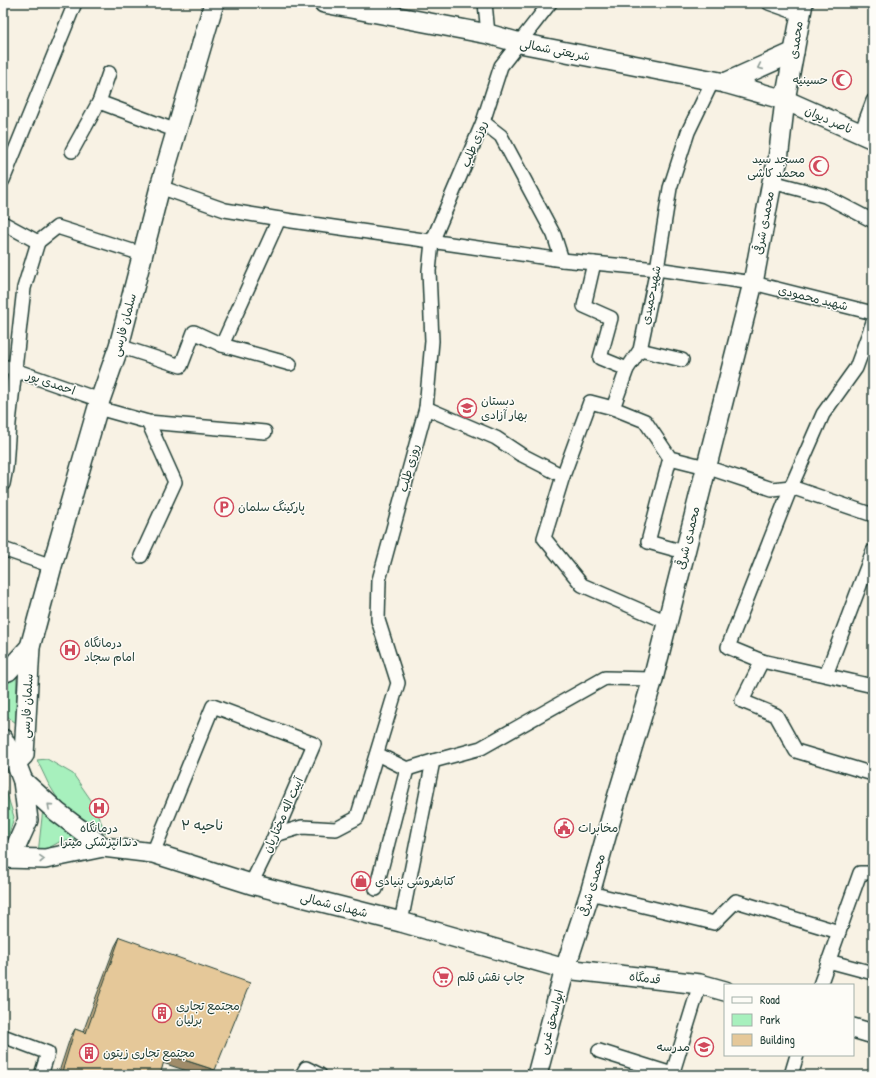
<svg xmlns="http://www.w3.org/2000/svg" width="876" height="1078" font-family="'Patrick Hand','Playpen Sans Arabic',sans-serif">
<rect width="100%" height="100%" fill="#f8f2e4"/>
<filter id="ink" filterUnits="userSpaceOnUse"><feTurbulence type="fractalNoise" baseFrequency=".025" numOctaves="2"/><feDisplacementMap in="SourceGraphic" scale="8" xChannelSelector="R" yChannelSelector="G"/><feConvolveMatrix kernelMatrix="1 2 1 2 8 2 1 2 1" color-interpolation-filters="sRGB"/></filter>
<g filter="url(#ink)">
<g fill="#a7f0bd" stroke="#639678">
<path d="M 17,672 L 16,723 L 3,713 L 3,684 Z"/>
<path d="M 47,759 L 73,774 L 91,800 L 106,833 L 61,804 L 48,783 L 37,760 Z"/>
<path d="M 3,781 L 14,817 L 5,848 L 3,847 Z"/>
<path d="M 43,808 L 83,840 L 61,841 L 38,854 Z"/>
</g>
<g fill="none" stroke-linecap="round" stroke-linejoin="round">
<g stroke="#1f3d34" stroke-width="16">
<g id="minor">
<path d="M 485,3 L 488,34"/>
<path d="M 769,3 L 800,14"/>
<path d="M 99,102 L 109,73"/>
<path d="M 483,122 L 501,136 L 554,235 L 562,260"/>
<path d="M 861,133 L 873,101"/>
<path d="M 72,151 L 99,102 L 177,131"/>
<path d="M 3,180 L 75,3"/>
<path d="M 772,182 L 825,196 L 873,221"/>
<path d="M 160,187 L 225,210 L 292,221 L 562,260 L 657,269 L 753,283 L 873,313"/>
<path d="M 3,223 L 38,242 L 57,227 L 142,254"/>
<path d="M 594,263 L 584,306 L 611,318 L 600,358 L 627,369"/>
<path d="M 873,322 L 856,368 L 823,414 L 791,487 L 728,647 L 762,661 L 742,701 L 776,715 L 796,751 L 873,774"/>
<path d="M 222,345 L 290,364"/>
<path d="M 119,346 L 181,366 L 194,332 L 222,345 L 279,219"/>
<path d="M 640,350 L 682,360"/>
<path d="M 3,366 L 100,400"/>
<path d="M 98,408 L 148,422 L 265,432"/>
<path d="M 426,408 L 496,438 L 520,454 L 563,476 L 544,538 L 582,585 L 667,622"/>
<path d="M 613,408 L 645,421 L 670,458 L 706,467 L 772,489 L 791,487 L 873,515"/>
<path d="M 670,458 L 648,542 L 684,552"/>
<path d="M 563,476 L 590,402 L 613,408 L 627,369 L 640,350 L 657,269 L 670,188 L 688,132 L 713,80"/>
<path d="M 3,484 L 6,468 L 9,423 L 24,288 L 38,242"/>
<path d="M 3,549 L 52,566"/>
<path d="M 141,556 L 175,482 L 148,422"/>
<path d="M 762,661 L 873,686"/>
<path d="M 826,675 L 873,551"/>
<path d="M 377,754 L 407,769 L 433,761"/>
<path d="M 275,835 L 302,827 L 336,829 L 357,818 L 398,683 L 378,620 L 379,580 L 426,408 L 432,341 L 429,271 L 432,242 L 483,122 L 501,66 L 550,3"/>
<path d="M 153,853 L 213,706 L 314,744 L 275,835 L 251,884"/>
<path d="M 376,889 L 407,769"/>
<path d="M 590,893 L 714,923 L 736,901 L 839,932"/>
<path d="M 401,922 L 433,761 L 481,748 L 605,678 L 653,679"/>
<path d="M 828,961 L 873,973"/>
<path d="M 820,985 L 860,873 L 873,873"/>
<path d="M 3,1036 L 48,1053 L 41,1075"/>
<path d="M 599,1051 L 672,1074"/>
<path d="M 302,1075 L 306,1068 L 320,1075"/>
<path d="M 672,1075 L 700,984"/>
<path d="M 791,1075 L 797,1055"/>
</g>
</g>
<g stroke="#1f3d34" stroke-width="22">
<g id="secondary">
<path d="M 324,3 L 488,34 L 520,43 L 725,83 L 785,100 L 873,139"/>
<path d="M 725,83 L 794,52"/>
<path d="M 3,673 L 8,671 L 30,647"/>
<path d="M 3,739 L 16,763 L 23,781 L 28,820 L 14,851 L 3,858"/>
<path d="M 16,763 L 24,755 L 30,647 L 52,566 L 100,400 L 119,346 L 160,187 L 214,3"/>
<path d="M 23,781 L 57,812 L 103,847"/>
<path d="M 3,858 L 45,859 L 103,847 L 153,853 L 251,884 L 401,922 L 565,969 L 700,984 L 725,991"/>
<path d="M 853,1028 L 873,1034"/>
<path d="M 537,1075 L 565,969 L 590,893 L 616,801 L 653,679 L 753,283 L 772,182 L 778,160 L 785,100 L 803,3"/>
</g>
</g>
<use href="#minor" stroke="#fdfcf7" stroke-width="13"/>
<use href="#secondary" stroke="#fdfcf7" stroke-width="19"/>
</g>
<path fill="#c5ac84" stroke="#1f3d34" d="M 120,937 L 163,1063 L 160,1075 L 58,1075 L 70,1038 L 75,1029 L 83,1032 L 115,946 Z"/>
<path fill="#a08c6b" stroke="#1f3d34" d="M 166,1054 L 215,1070 L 211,1075 L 199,1075 L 160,1062 Z"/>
<path fill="#e5c899" stroke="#1f3d34" d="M 120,937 L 250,983 L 215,1070 L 166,1054 L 160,1075 L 61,1075 L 75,1029 L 86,1033 Z"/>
<defs><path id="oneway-chevron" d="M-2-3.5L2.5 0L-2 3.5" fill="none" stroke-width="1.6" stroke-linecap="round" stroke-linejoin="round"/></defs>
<g stroke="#8e9c96">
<use href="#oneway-chevron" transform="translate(760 67) rotate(156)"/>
<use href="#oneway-chevron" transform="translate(50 806) rotate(-138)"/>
<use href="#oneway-chevron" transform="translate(42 859) rotate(-3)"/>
</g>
</g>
<defs>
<g id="mosque-ring" transform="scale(1)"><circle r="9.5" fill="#fdfcf7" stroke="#d1495b" stroke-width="1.5"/><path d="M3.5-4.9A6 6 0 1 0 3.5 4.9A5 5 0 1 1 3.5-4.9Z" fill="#d1495b"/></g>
<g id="school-ring" transform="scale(1)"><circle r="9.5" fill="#fdfcf7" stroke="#d1495b" stroke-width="1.5"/><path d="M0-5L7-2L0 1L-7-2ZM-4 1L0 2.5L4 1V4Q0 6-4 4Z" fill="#d1495b"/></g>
<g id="parking-ring" transform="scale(1)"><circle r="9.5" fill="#fdfcf7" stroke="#d1495b" stroke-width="1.5"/><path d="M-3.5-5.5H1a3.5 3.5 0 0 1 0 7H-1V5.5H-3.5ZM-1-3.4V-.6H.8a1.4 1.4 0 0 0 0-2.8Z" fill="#d1495b"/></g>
<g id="hospital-ring" transform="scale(1)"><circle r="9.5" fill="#fdfcf7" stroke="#d1495b" stroke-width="1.5"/><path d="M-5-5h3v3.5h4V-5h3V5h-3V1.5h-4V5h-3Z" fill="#d1495b"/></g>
<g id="civic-ring" transform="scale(1)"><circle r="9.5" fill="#fdfcf7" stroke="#d1495b" stroke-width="1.5"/><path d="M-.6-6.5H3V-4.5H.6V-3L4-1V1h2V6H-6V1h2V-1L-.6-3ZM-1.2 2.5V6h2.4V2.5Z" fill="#d1495b"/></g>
<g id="shop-ring" transform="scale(1)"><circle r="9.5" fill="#fdfcf7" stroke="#d1495b" stroke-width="1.5"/><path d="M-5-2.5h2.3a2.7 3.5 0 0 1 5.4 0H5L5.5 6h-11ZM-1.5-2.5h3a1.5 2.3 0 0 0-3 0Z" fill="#d1495b"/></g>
<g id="supermarket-ring" transform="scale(1)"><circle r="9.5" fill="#fdfcf7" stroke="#d1495b" stroke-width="1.5"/><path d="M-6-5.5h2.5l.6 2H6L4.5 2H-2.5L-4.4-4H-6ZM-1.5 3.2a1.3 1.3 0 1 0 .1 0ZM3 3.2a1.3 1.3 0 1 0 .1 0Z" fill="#d1495b"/></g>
<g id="building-ring" transform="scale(1)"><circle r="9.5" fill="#fdfcf7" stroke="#d1495b" stroke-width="1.5"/><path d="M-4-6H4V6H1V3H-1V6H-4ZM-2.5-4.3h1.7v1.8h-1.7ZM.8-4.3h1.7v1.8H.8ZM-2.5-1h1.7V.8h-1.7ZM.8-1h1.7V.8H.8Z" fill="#d1495b"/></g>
</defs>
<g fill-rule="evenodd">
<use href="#mosque-ring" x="842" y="80"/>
<use href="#mosque-ring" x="819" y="166"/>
<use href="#school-ring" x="467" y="408"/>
<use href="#parking-ring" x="224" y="507"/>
<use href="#hospital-ring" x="70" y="650"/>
<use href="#hospital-ring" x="99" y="808"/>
<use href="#civic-ring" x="564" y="828"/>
<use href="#shop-ring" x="361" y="881"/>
<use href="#supermarket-ring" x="443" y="977"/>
<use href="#building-ring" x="162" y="1013"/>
<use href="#school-ring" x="704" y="1047"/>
<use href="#building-ring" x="89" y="1053"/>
</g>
<g text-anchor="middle" stroke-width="3" stroke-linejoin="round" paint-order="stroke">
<g font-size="12" fill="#1f3d34" stroke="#fdfcf7">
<text transform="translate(796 40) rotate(-81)" y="4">محمدی</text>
<text transform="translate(555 50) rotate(11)" y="4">شریعتی شمالی</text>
<text transform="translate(829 120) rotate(24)" y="4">ناصر دیوان</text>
<text transform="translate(474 144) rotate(-68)" y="4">روزی طلب</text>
<text transform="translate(764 223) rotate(-79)" y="4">محمدی شرقی</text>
<text transform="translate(651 295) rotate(-79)" y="4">شهیدحمیدی</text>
<text transform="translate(813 298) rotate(14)" y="4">شهید محمودی</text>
<text transform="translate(124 325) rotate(-75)" y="4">سلمان فارسی</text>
<text transform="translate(51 383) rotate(19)" y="4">احمدی پور</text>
<text transform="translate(409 468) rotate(-75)" y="4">روزی طلب</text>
<text transform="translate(688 538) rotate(-76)" y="4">محمدی شرقی</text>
<text transform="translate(27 706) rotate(-87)" y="4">سلمان فارسی</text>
<text transform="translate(283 815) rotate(-66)" y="4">آییت اله مختاریان</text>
<text transform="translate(592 885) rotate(-73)" y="4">محمدی شرقی</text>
<text transform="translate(334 905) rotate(14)" y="4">شهدای شمالی</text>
<text transform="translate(645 978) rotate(7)" y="4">قدمگاه</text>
<text transform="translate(551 1022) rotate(-75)" y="4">ابواسحق غربی</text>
</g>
<g font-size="12" fill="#1f3d34" stroke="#fdfcf7" text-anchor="start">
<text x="828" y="84" text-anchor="end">حسینیه</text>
<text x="805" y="163" text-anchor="end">مسجد سید<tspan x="805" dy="14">محمد کاشی</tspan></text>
<text x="481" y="405">دبستان<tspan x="481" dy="14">بهار آزادی</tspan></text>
<text x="238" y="511">پارکینگ سلمان</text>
<text x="84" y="647">درمانگاه<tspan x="84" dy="14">امام سجاد</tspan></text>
<text x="99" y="832" text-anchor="middle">درمانگاه<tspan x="99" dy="14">دندانپزشکی میترا</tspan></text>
<text x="578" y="832">مخابرات</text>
<text x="375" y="885">کتابفروشی بنیادی</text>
<text x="457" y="981">چاپ نقش قلم</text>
<text x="176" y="1010">مجتمع تجاری<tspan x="176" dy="14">برلیان</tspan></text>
<text x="690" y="1051" text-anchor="end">مدرسه</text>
<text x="103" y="1057">مجتمع تجاری زیتون</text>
</g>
<g font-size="14" fill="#1f3d34" stroke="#fdfcf7">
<text x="202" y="830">ناحیه ۲</text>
</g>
</g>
<rect width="876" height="1078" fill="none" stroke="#fdfcf7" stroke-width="16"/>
<rect x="8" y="8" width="860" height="1062" fill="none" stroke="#1f3d34" stroke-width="1.5" filter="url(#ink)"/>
<rect x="724" y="984" width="130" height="72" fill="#fdfcf7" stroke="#a4b0a9"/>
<rect x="732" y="997" width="20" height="6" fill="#fdfcf7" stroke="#a4b0a9"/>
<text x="760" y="1004" font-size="12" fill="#1f3d34">Road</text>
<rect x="732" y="1014" width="20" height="12" fill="#a7f0bd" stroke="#a4b0a9"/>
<text x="760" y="1024" font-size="12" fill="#1f3d34">Park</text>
<rect x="732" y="1034" width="20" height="12" fill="#e5c899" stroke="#a4b0a9"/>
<text x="760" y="1044" font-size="12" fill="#1f3d34">Building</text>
</svg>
